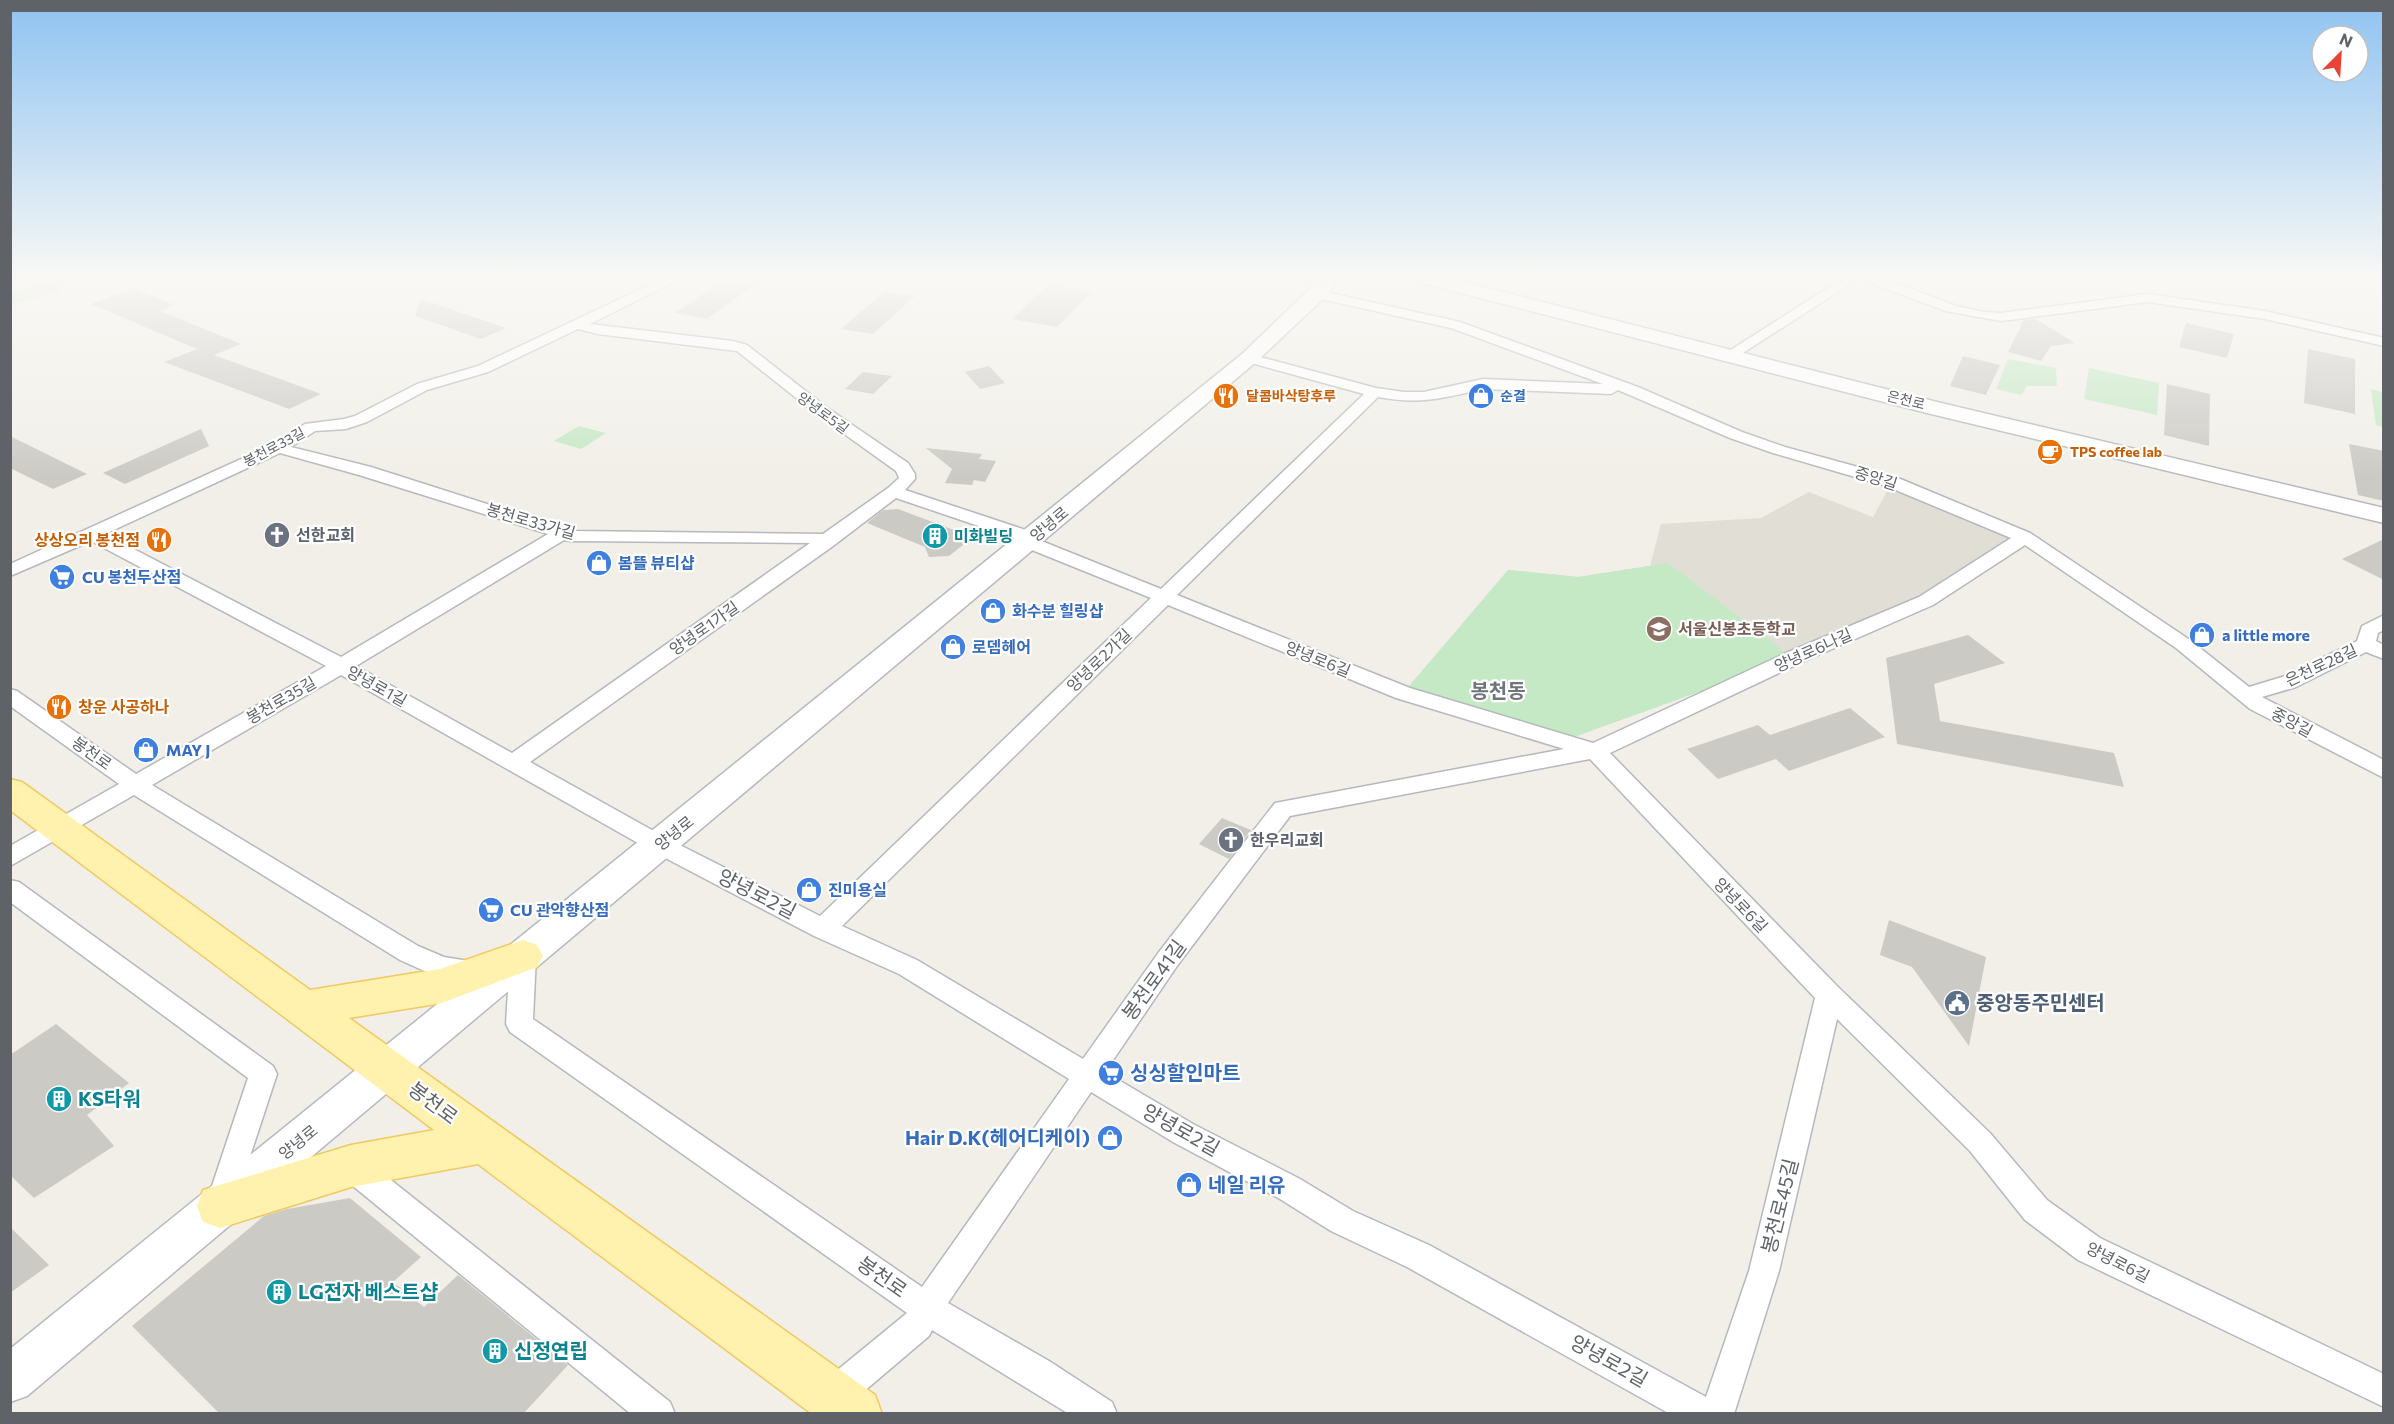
<svg xmlns="http://www.w3.org/2000/svg" width="2394" height="1424" font-family="Commissioner,'Noto Sans KR',sans-serif">
<rect width="100%" height="100%" fill="#f1efe8"/>
<path fill="#e1ded6" d="M 1892,482 L 2024,537 L 1926,601 L 1574,737 L 1508,570 L 1578,577 L 1650,566 L 1661,524 L 1761,518 L 1809,492 L 1873,517 Z"/>
<g fill="#c5e8c5">
<path d="M 60,280 L 61,291 L 11,305 L 11,291 Z"/>
<path d="M 2008,359 L 2056,368 L 2057,386 L 2027,386 L 2021,395 L 1996,389 Z"/>
<path d="M 2089,368 L 2159,383 L 2157,415 L 2084,399 Z"/>
<path d="M 2371,389 L 2383,392 L 2383,427 L 2376,425 Z"/>
<path d="M 579,426 L 606,433 L 581,449 L 554,441 Z"/>
<path d="M 1668,563 L 1793,658 L 1574,737 L 1403,693 L 1508,570 L 1578,577 Z"/>
</g>
<g fill="#cccac5">
<path d="M 725,279 L 763,279 L 707,319 L 675,313 Z"/>
<path d="M 1048,285 L 1092,292 L 1057,327 L 1012,319 Z"/>
<path d="M 134,288 L 174,305 L 160,311 L 241,344 L 214,355 L 321,394 L 289,409 L 164,362 L 197,349 L 91,304 Z"/>
<path d="M 884,292 L 915,296 L 873,334 L 841,329 Z"/>
<path d="M 421,299 L 506,328 L 481,339 L 415,316 Z"/>
<path d="M 2035,319 L 2075,343 L 2051,346 L 2041,361 L 2008,352 L 2024,320 Z"/>
<path d="M 2186,323 L 2234,334 L 2227,358 L 2179,347 Z"/>
<path d="M 2308,349 L 2355,359 L 2355,414 L 2304,403 Z"/>
<path d="M 1963,356 L 2000,365 L 1986,395 L 1950,386 Z"/>
<path d="M 989,366 L 1005,383 L 980,389 L 965,372 Z"/>
<path d="M 863,372 L 892,376 L 873,394 L 845,389 Z"/>
<path d="M 2167,384 L 2210,394 L 2209,446 L 2164,435 Z"/>
<path d="M 201,429 L 209,446 L 125,484 L 103,473 Z"/>
<path d="M 10,436 L 87,474 L 53,489 L 10,468 Z"/>
<path d="M 2349,444 L 2384,451 L 2384,501 L 2358,495 Z"/>
<path d="M 926,448 L 982,454 L 979,459 L 996,461 L 985,482 L 974,480 L 972,485 L 945,483 L 952,469 Z"/>
<path d="M 898,509 L 930,521 L 973,537 L 949,556 L 929,557 L 925,547 L 867,523 L 883,510 Z"/>
<path d="M 2384,539 L 2384,580 L 2342,559 Z"/>
<path d="M 1968,635 L 2005,663 L 1934,684 L 1940,721 L 2114,753 L 2124,787 L 1897,744 L 1886,658 Z"/>
<path d="M 1850,708 L 1885,737 L 1789,771 L 1776,759 L 1718,779 L 1687,749 L 1758,725 L 1770,735 Z"/>
<path d="M 1222,818 L 1251,830 L 1229,859 L 1199,844 Z"/>
<path d="M 1889,920 L 1986,957 L 1969,1046 L 1912,967 L 1880,955 Z"/>
<path d="M 56,1024 L 129,1083 L 87,1115 L 114,1146 L 34,1198 L 10,1175 L 10,1055 Z"/>
<path d="M 350,1198 L 421,1257 L 393,1282 L 424,1307 L 458,1275 L 568,1365 L 524,1413 L 219,1413 L 132,1326 L 264,1216 L 287,1209 Z"/>
<path d="M 10,1227 L 49,1265 L 10,1293 Z"/>
</g>
<g fill="none" stroke-linecap="round" stroke-linejoin="round">
<g stroke="#b5b8bc" stroke-width="3">
<g id="minor">
<path d="M 662,279 L 680,279 L 590,324 L 733,341 L 747,345 L 826,407 L 908,463 L 915,474 L 915,479 L 905,490 L 1038,534 L 1041,538 L 1039,540 L 1161,589 L 1364,394 L 1244,361 L 1242,358 L 1244,355 L 1249,354 L 1376,388 L 1404,392 L 1424,392 L 1483,379 L 1603,384 L 1451,328 L 1312,297 L 1310,294 L 1312,291 L 1317,290 L 1460,322 L 1638,387 L 1742,432 L 1785,447 L 1898,478 L 2030,533 L 2190,640 L 2249,687 L 2282,677 L 2357,641 L 2362,626 L 2384,615 L 2384,630 L 2378,633 L 2376,641 L 2384,645 L 2384,659 L 2366,652 L 2296,687 L 2262,697 L 2384,760 L 2384,778 L 2250,709 L 2176,648 L 2025,545 L 1933,605 L 1800,663 L 1610,753 L 1838,987 L 1990,1133 L 2047,1200 L 2100,1238 L 2384,1374 L 2384,1407 L 2078,1260 L 2025,1220 L 1970,1151 L 1837,1019 L 1779,1271 L 1734,1414 L 1670,1414 L 1407,1267 L 1331,1231 L 1280,1199 L 1173,1142 L 1091,1092 L 948,1303 L 1049,1361 L 1112,1402 L 1117,1414 L 1069,1414 L 932,1330 L 929,1336 L 842,1410 L 833,1414 L 818,1410 L 813,1398 L 818,1386 L 907,1313 L 510,1032 L 506,1024 L 510,956 L 514,949 L 523,946 L 532,949 L 536,956 L 533,1019 L 922,1287 L 1069,1079 L 899,974 L 814,936 L 652,851 L 341,675 L 152,785 L 418,946 L 444,957 L 481,963 L 485,970 L 481,977 C 454,987 425,971 400,960 L 134,795 L 10,866 L 10,846 L 119,784 L 10,706 L 10,689 L 17,691 L 136,774 L 326,666 L 91,541 L 10,576 L 10,564 L 272,445 L 305,424 L 344,419 L 355,416 L 417,384 L 478,366 ZM 578,329 L 598,334 L 737,351 L 815,413 L 896,471 L 899,478 L 888,488 L 823,534 L 572,531 L 371,467 L 291,447 L 315,431 L 346,429 L 367,422 L 427,390 L 488,372 ZM 1483,389 L 1611,394 L 1618,390 L 1730,438 L 1773,453 L 1886,486 L 2011,538 L 1919,597 L 1786,653 L 1593,743 L 1410,688 L 1177,595 L 1378,397 C 1421,405 1442,398 1483,389 ZM 280,453 L 359,475 L 548,534 L 341,657 L 105,534 ZM 896,498 L 1020,540 L 1022,546 L 1151,598 L 820,916 L 668,839 L 530,762 L 833,546 ZM 564,540 L 571,541 L 810,543 L 512,753 L 356,666 ZM 1168,605 L 1396,698 L 1564,749 L 1275,803 L 1159,952 L 1083,1059 L 917,960 L 842,926 ZM 1590,759 L 1815,998 L 1749,1271 L 1706,1397 L 1429,1245 L 1353,1211 L 1300,1179 L 1193,1124 L 1105,1072 L 1177,966 L 1290,816 Z"/>
<path d="M 1842,279 L 1858,279 L 1735,358 L 1730,359 L 1723,355 Z"/>
<path d="M 1866,279 L 1886,279 L 1956,306 L 1984,312 L 2001,313 L 2148,294 L 2265,311 L 2384,338 L 2384,346 L 2265,319 L 2148,302 L 2001,321 L 1946,311 L 1868,282 Z"/>
<path d="M 10,880 L 19,882 L 273,1066 L 277,1074 L 234,1205 L 224,1209 L 214,1205 L 209,1195 L 248,1078 L 10,902 Z"/>
<path d="M 352,1154 L 362,1157 L 670,1402 L 675,1414 L 631,1414 L 342,1177 L 337,1167 L 342,1157 Z"/>
</g>
</g>
<g stroke="#b6babf" stroke-width="3">
<g id="secondary">
<path d="M 1320,279 L 1339,279 L 1324,298 L 1256,362 L 27,1396 L 10,1402 L 10,1349 L 1242,354 Z"/>
<path d="M 1420,279 L 1452,279 L 1937,402 L 2384,508 L 2384,523 L 1927,413 L 1422,283 Z"/>
</g>
</g>
<g stroke="#f2c960" stroke-width="3">
<path id="primary" d="M 10,779 L 22,782 L 310,990 L 440,969 L 523,940 L 537,945 L 543,956 L 537,967 L 442,1003 L 349,1018 L 875,1395 L 882,1414 L 812,1414 L 478,1164 L 351,1187 L 220,1228 L 203,1222 L 197,1206 L 203,1190 L 351,1145 L 434,1130 L 10,810 Z"/>
</g>
<use href="#minor" fill="#fff" fill-rule="evenodd"/>
<use href="#secondary" fill="#fff" fill-rule="evenodd"/>
<use href="#primary" fill="#fff2af" fill-rule="evenodd"/>
</g>
<linearGradient id="sky" x2="0" y2="1"><stop stop-color="#8fc3f1"/><stop offset="0.58" stop-color="#f9f8f5"/><stop offset="1" stop-color="#f9f8f5" stop-opacity="0"/></linearGradient>
<rect width="2394" height="478" fill="url(#sky)"/>
<defs>
<g id="restaurant-disc" transform="scale(1.35)"><circle r="9.5" fill="#e8710a" stroke="#fff"/><path d="M-5-6h1v4h1v-4h1v4h1v-4h1v5L-1.5 .5V6h-2V.5L-5-1ZM5-6V6H3V1.5H1.5Q1.5-4 5-6Z" fill="#fff"/></g>
<g id="shop-disc" transform="scale(1.35)"><circle r="9.5" fill="#3f7fe0" stroke="#fff"/><path d="M-5-2.5h2.3a2.7 3.5 0 0 1 5.4 0H5L5.5 6h-11ZM-1.5-2.5h3a1.5 2.3 0 0 0-3 0Z" fill="#fff"/></g>
<g id="cafe-disc" transform="scale(1.35)"><circle r="9.5" fill="#e8710a" stroke="#fff"/><path d="M-5.5-4.5H6V0H3Q3 3.5 0 3.5H-2.5Q-5.5 3.5-5.5 0ZM3-3.2v2h1.7v-2ZM-6 4.5H4V6H-6Z" fill="#fff"/></g>
<g id="church-disc" transform="scale(1.35)"><circle r="9.5" fill="#6b7280" stroke="#fff"/><path d="M-1.2-6h2.4v3.5h3.3v2.4h-3.3V6h-2.4V-.1h-3.3v-2.4h3.3Z" fill="#fff"/></g>
<g id="building-disc" transform="scale(1.35)"><circle r="9.5" fill="#0f9aa8" stroke="#fff"/><path d="M-4-6H4V6H1V3H-1V6H-4ZM-2.5-4.3h1.7v1.8h-1.7ZM.8-4.3h1.7v1.8H.8ZM-2.5-1h1.7V.8h-1.7ZM.8-1h1.7V.8H.8Z" fill="#fff"/></g>
<g id="supermarket-disc" transform="scale(1.35)"><circle r="9.5" fill="#3f7fe0" stroke="#fff"/><path d="M-6-5.5h2.5l.6 2H6L4.5 2H-2.5L-4.4-4H-6ZM-1.5 3.2a1.3 1.3 0 1 0 .1 0ZM3 3.2a1.3 1.3 0 1 0 .1 0Z" fill="#fff"/></g>
<g id="school-disc" transform="scale(1.35)"><circle r="9.5" fill="#8d6e63" stroke="#fff"/><path d="M0-5L7-2L0 1L-7-2ZM-4 1L0 2.5L4 1V4Q0 6-4 4Z" fill="#fff"/></g>
<g id="civic-disc" transform="scale(1.35)"><circle r="9.5" fill="#5c6f8a" stroke="#fff"/><path d="M-.6-6.5H3V-4.5H.6V-3L4-1V1h2V6H-6V1h2V-1L-.6-3ZM-1.2 2.5V6h2.4V2.5Z" fill="#fff"/></g>
</defs>
<g fill-rule="evenodd">
<use href="#restaurant-disc" x="1226" y="396"/>
<use href="#shop-disc" x="1481" y="396"/>
<use href="#cafe-disc" x="2050" y="452"/>
<use href="#church-disc" x="277" y="535"/>
<use href="#building-disc" x="935" y="536"/>
<use href="#restaurant-disc" x="159" y="540"/>
<use href="#shop-disc" x="599" y="563"/>
<use href="#supermarket-disc" x="62" y="577"/>
<use href="#shop-disc" x="993" y="611"/>
<use href="#school-disc" x="1659" y="629"/>
<use href="#shop-disc" x="2202" y="635"/>
<use href="#shop-disc" x="953" y="647"/>
<use href="#restaurant-disc" x="59" y="707"/>
<use href="#shop-disc" x="146" y="750"/>
<use href="#church-disc" x="1231" y="840"/>
<use href="#shop-disc" x="809" y="890"/>
<use href="#supermarket-disc" x="491" y="910"/>
<use href="#civic-disc" x="1957" y="1003"/>
<use href="#supermarket-disc" x="1111" y="1073"/>
<use href="#building-disc" x="59" y="1099"/>
<use href="#shop-disc" x="1110" y="1138"/>
<use href="#shop-disc" x="1189" y="1185"/>
<use href="#building-disc" x="279" y="1292"/>
<use href="#building-disc" x="495" y="1351"/>
</g>
<g text-anchor="middle" stroke-width="4.5" stroke-linejoin="round" paint-order="stroke">
<g font-size="14" font-weight="bold" fill="#c56008" stroke="#fff" text-anchor="start">
<text x="1246" y="401">달콤바삭탕후루</text>
<text x="2070" y="457">TPS coffee lab</text>
</g>
<g font-size="14" font-weight="bold" fill="#366cbe" stroke="#fff" text-anchor="start">
<text x="1500" y="401">순결</text>
</g>
<g font-size="14" fill="#5f6368" stroke="#fff">
<text transform="translate(1906 400) rotate(14)" y="5">은천로</text>
<text transform="translate(823 413) rotate(36)" y="5">양녕로5길</text>
<text transform="translate(274 447) rotate(-28)" y="5">봉천로33길</text>
</g>
<g font-size="16" fill="#5f6368" stroke="#fff">
<text transform="translate(1876 478) rotate(17)" y="6">중앙길</text>
<text transform="translate(531 521) rotate(16)" y="6">봉천로33가길</text>
<text transform="translate(1049 524) rotate(-40)" y="6">양녕로</text>
<text transform="translate(704 628) rotate(-35)" y="6">양녕로1가길</text>
<text transform="translate(1813 650) rotate(-24)" y="6">양녕로6나길</text>
<text transform="translate(1318 659) rotate(22)" y="6">양녕로6길</text>
<text transform="translate(1099 660) rotate(-44)" y="6">양녕로2가길</text>
<text transform="translate(2321 665) rotate(-25)" y="6">은천로28길</text>
<text transform="translate(377 686) rotate(29)" y="6">양녕로1길</text>
<text transform="translate(281 700) rotate(-30)" y="6">봉천로35길</text>
<text transform="translate(2292 722) rotate(28)" y="6">중앙길</text>
<text transform="translate(92 753) rotate(35)" y="6">봉천로</text>
<text transform="translate(674 833) rotate(-39)" y="6">양녕로</text>
<text transform="translate(1741 905) rotate(46)" y="6">양녕로6길</text>
<text transform="translate(298 1142) rotate(-39)" y="6">양녕로</text>
<text transform="translate(2118 1262) rotate(27)" y="6">양녕로6길</text>
</g>
<g font-size="16" font-weight="bold" fill="#5b616d" stroke="#fff" text-anchor="start">
<text x="296" y="541">선한교회</text>
<text x="1250" y="846">한우리교회</text>
</g>
<g font-size="16" font-weight="bold" fill="#0d838f" stroke="#fff" text-anchor="start">
<text x="954" y="542">미화빌딩</text>
</g>
<g font-size="16" font-weight="bold" fill="#c56008" stroke="#fff" text-anchor="end">
<text x="140" y="546">상상오리 봉천점</text>
<text x="78" y="713" text-anchor="start">창운 사공하나</text>
</g>
<g font-size="16" font-weight="bold" fill="#366cbe" stroke="#fff" text-anchor="start">
<text x="618" y="569">봄뜰 뷰티샵</text>
<text x="82" y="583">CU 봉천두산점</text>
<text x="1012" y="617">화수분 힐링샵</text>
<text x="2222" y="641">a little more</text>
<text x="972" y="653">로뎀헤어</text>
<text x="166" y="756">MAY J</text>
<text x="828" y="896">진미용실</text>
<text x="510" y="916">CU 관악향산점</text>
</g>
<g font-size="16" font-weight="bold" fill="#785e54" stroke="#fff" text-anchor="start">
<text x="1678" y="635">서울신봉초등학교</text>
</g>
<g font-size="20" font-weight="bold" fill="#70757a" stroke="#fff">
<text x="1498" y="698">봉천동</text>
</g>
<g font-size="20" fill="#5f6368" stroke="#fff">
<text transform="translate(757 894) rotate(27)" y="7">양녕로2길</text>
<text transform="translate(1154 980) rotate(-54)" y="7">봉천로41길</text>
<text transform="translate(433 1103) rotate(37)" y="7">봉천로</text>
<text transform="translate(1181 1130) rotate(29)" y="7">양녕로2길</text>
<text transform="translate(1780 1206) rotate(-76)" y="7">봉천로45길</text>
<text transform="translate(882 1277) rotate(35)" y="7">봉천로</text>
<text transform="translate(1609 1361) rotate(29)" y="7">양녕로2길</text>
</g>
<g font-size="20" font-weight="bold" fill="#4e5e75" stroke="#fff" text-anchor="start">
<text x="1976" y="1010">중앙동주민센터</text>
</g>
<g font-size="20" font-weight="bold" fill="#366cbe" stroke="#fff" text-anchor="start">
<text x="1130" y="1080">싱싱할인마트</text>
<text x="1090" y="1145" text-anchor="end">Hair D.K(헤어디케이)</text>
<text x="1208" y="1192">네일 리유</text>
</g>
<g font-size="20" font-weight="bold" fill="#0d838f" stroke="#fff" text-anchor="start">
<text x="78" y="1106">KS타워</text>
<text x="298" y="1299">LG전자 베스트샵</text>
<text x="514" y="1358">신정연립</text>
</g>
</g>
<rect width="2394" height="1424" fill="none" stroke="#5f6368" stroke-width="24"/>
<g transform="translate(2340 54) rotate(24)"><circle r="28" fill="#ffffff" stroke="#bfc1c3" stroke-width="1.5"/>
<path d="M0-4.5L10 22L0 15L-10 22Z" fill="#ea4335"/>
<text y="-9" font-size="16" font-weight="bold" text-anchor="middle" fill="#5f6368">N</text>
</g>
</svg>
